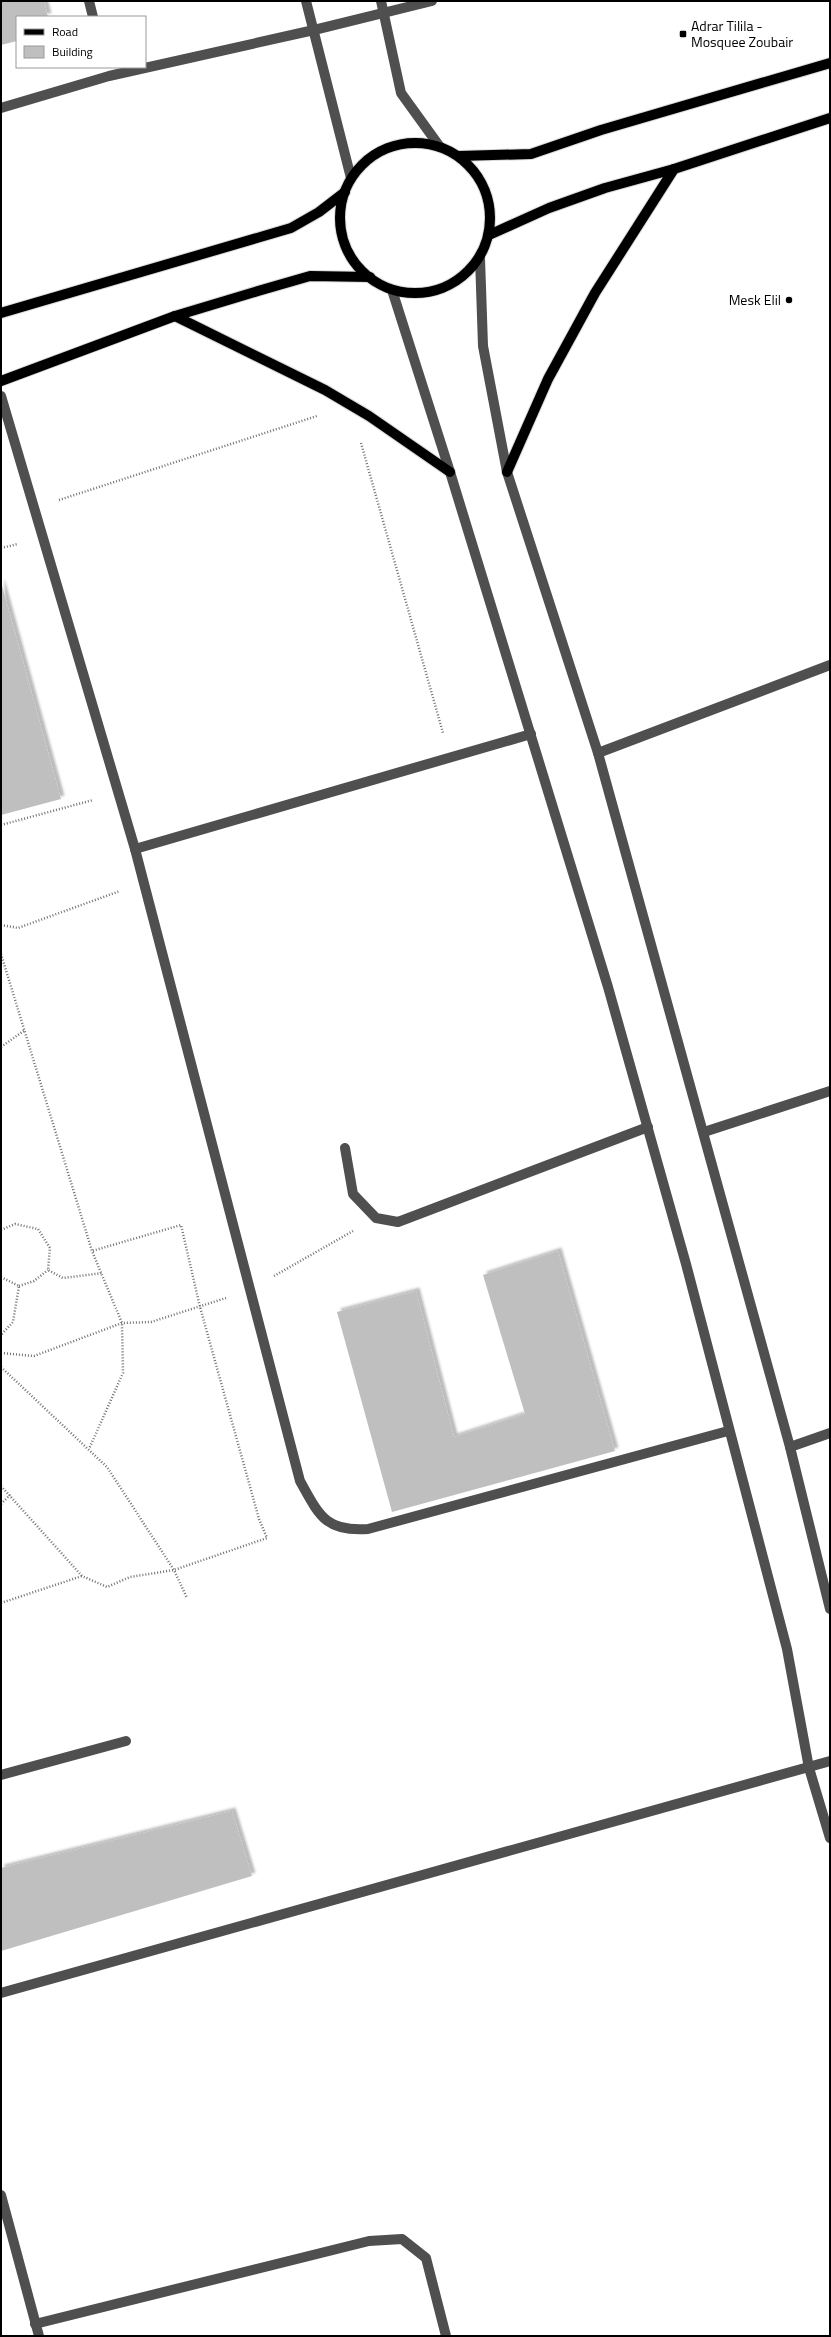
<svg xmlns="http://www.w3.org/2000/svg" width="831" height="2337" font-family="'Titillium Web',sans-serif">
<defs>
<filter id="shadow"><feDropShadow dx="3.5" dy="-3.5" stdDeviation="1" flood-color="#0004"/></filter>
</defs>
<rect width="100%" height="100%" fill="#fff"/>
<g fill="#bfbfbf" filter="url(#shadow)">
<path d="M 1,1 L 44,1 L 48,17 L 17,17 L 17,41 L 1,45 Z"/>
<path d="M 1,582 L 61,799 L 1,815 Z"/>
<path d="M 558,1251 L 615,1451 L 392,1512 L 337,1312 L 416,1291 L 454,1437 L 525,1414 L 483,1275 Z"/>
<path d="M 232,1811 L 252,1876 L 1,1951 L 1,1868 Z"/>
</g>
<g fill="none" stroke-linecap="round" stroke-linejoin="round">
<g stroke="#dbdbdb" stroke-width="12">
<g id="major">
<circle cx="415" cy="218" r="75"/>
<path d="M 459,156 L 531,154 L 601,130 L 830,63"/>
<path d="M 489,235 L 549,208 L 605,188 L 674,169 L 830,118"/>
<path d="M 1,313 L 291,228 L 319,212 L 345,192"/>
<path d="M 175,316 L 325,390 L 369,416 L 450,472"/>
<path d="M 1,381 L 175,316 L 258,291 L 310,276 L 370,277"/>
<path d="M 507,472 L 548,379 L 595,293 L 674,169"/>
</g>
</g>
<g stroke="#717171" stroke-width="2.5" stroke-dasharray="1 2" stroke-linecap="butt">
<path d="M 361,443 L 443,733"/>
<path d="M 59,500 L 317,416"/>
<path d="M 1,548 L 18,544"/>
<path d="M 1,825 L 93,800"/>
<path d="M 1,925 L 18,928 L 120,891"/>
<path d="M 1,954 L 92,1251 L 122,1323 L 123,1373 L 89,1449"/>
<path d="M 1,1047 L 25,1030"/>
<path d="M 1,1230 L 15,1224 L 38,1229 L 50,1248 L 48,1270 L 63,1278 L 103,1273"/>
<path d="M 274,1276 L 353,1231"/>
<path d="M 1,1277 L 19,1286 L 13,1322 L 1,1335"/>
<path d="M 19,1286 L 34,1281 L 48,1270"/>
<path d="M 1,1353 L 34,1356 L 122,1323 L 151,1322 L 226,1298"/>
<path d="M 1,1367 L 107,1467 L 174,1570 L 187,1598"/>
<path d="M 1,1486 L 82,1576 L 107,1587 L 130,1577 L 174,1570 L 267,1538 L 259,1519 L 200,1307 L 181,1225 L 92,1251"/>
<path d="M 1,1504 L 10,1495"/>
<path d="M 1,1603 L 82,1576"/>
</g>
<g stroke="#4f4f4f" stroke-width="10">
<path d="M 89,1 L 93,17"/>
<path d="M 306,1 L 351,178"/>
<path d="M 381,1 L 401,93 L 440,147"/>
<path d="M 1,108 L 109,76 L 314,30 L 432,1"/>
<path d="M 480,258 L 483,346 L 507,472 L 598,753 L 790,1447 L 830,1609"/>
<path d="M 392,290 L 450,472 L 608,987 L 686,1264 L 787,1649 L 809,1768 L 830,1838"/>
<path d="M 1,396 L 135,849 L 300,1481 C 319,1515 325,1532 368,1529 L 728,1431"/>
<path d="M 598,753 L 830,665"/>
<path d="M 135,849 L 531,734"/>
<path d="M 704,1132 L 830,1091"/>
<path d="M 345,1148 L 353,1194 L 376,1218 L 398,1222 L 648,1127"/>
<path d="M 790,1447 L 830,1433"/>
<path d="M 1,1775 L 126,1741"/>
<path d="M 1,1993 L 830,1761"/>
<path d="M 1,2195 L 39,2336"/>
<path d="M 35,2324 L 369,2241 L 402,2239 L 426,2258 L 446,2336"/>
</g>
<use href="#major" stroke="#000" stroke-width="10"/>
</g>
<g fill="#000" stroke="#fff" stroke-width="1.5">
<rect x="679" y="30" width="8" height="8" rx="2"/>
<circle cx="789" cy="300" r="4"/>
</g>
<g text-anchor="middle" stroke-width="3.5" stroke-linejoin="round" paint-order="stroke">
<g font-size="14" fill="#000" stroke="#fff" text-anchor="start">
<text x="691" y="31">Adrar Tilila -<tspan x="691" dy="16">Mosquee Zoubair</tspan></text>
<text x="781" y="305" text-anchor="end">Mesk Elil</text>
</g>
</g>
<rect width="831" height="2337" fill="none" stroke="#000000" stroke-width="4"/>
<rect x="16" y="16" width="130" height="52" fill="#ffffff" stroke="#999999"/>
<rect x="24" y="29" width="20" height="6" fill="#000000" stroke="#999999"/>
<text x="52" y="36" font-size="12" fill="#000000">Road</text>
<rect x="24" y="46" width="20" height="12" fill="#bfbfbf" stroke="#999999"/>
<text x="52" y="56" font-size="12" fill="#000000">Building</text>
</svg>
